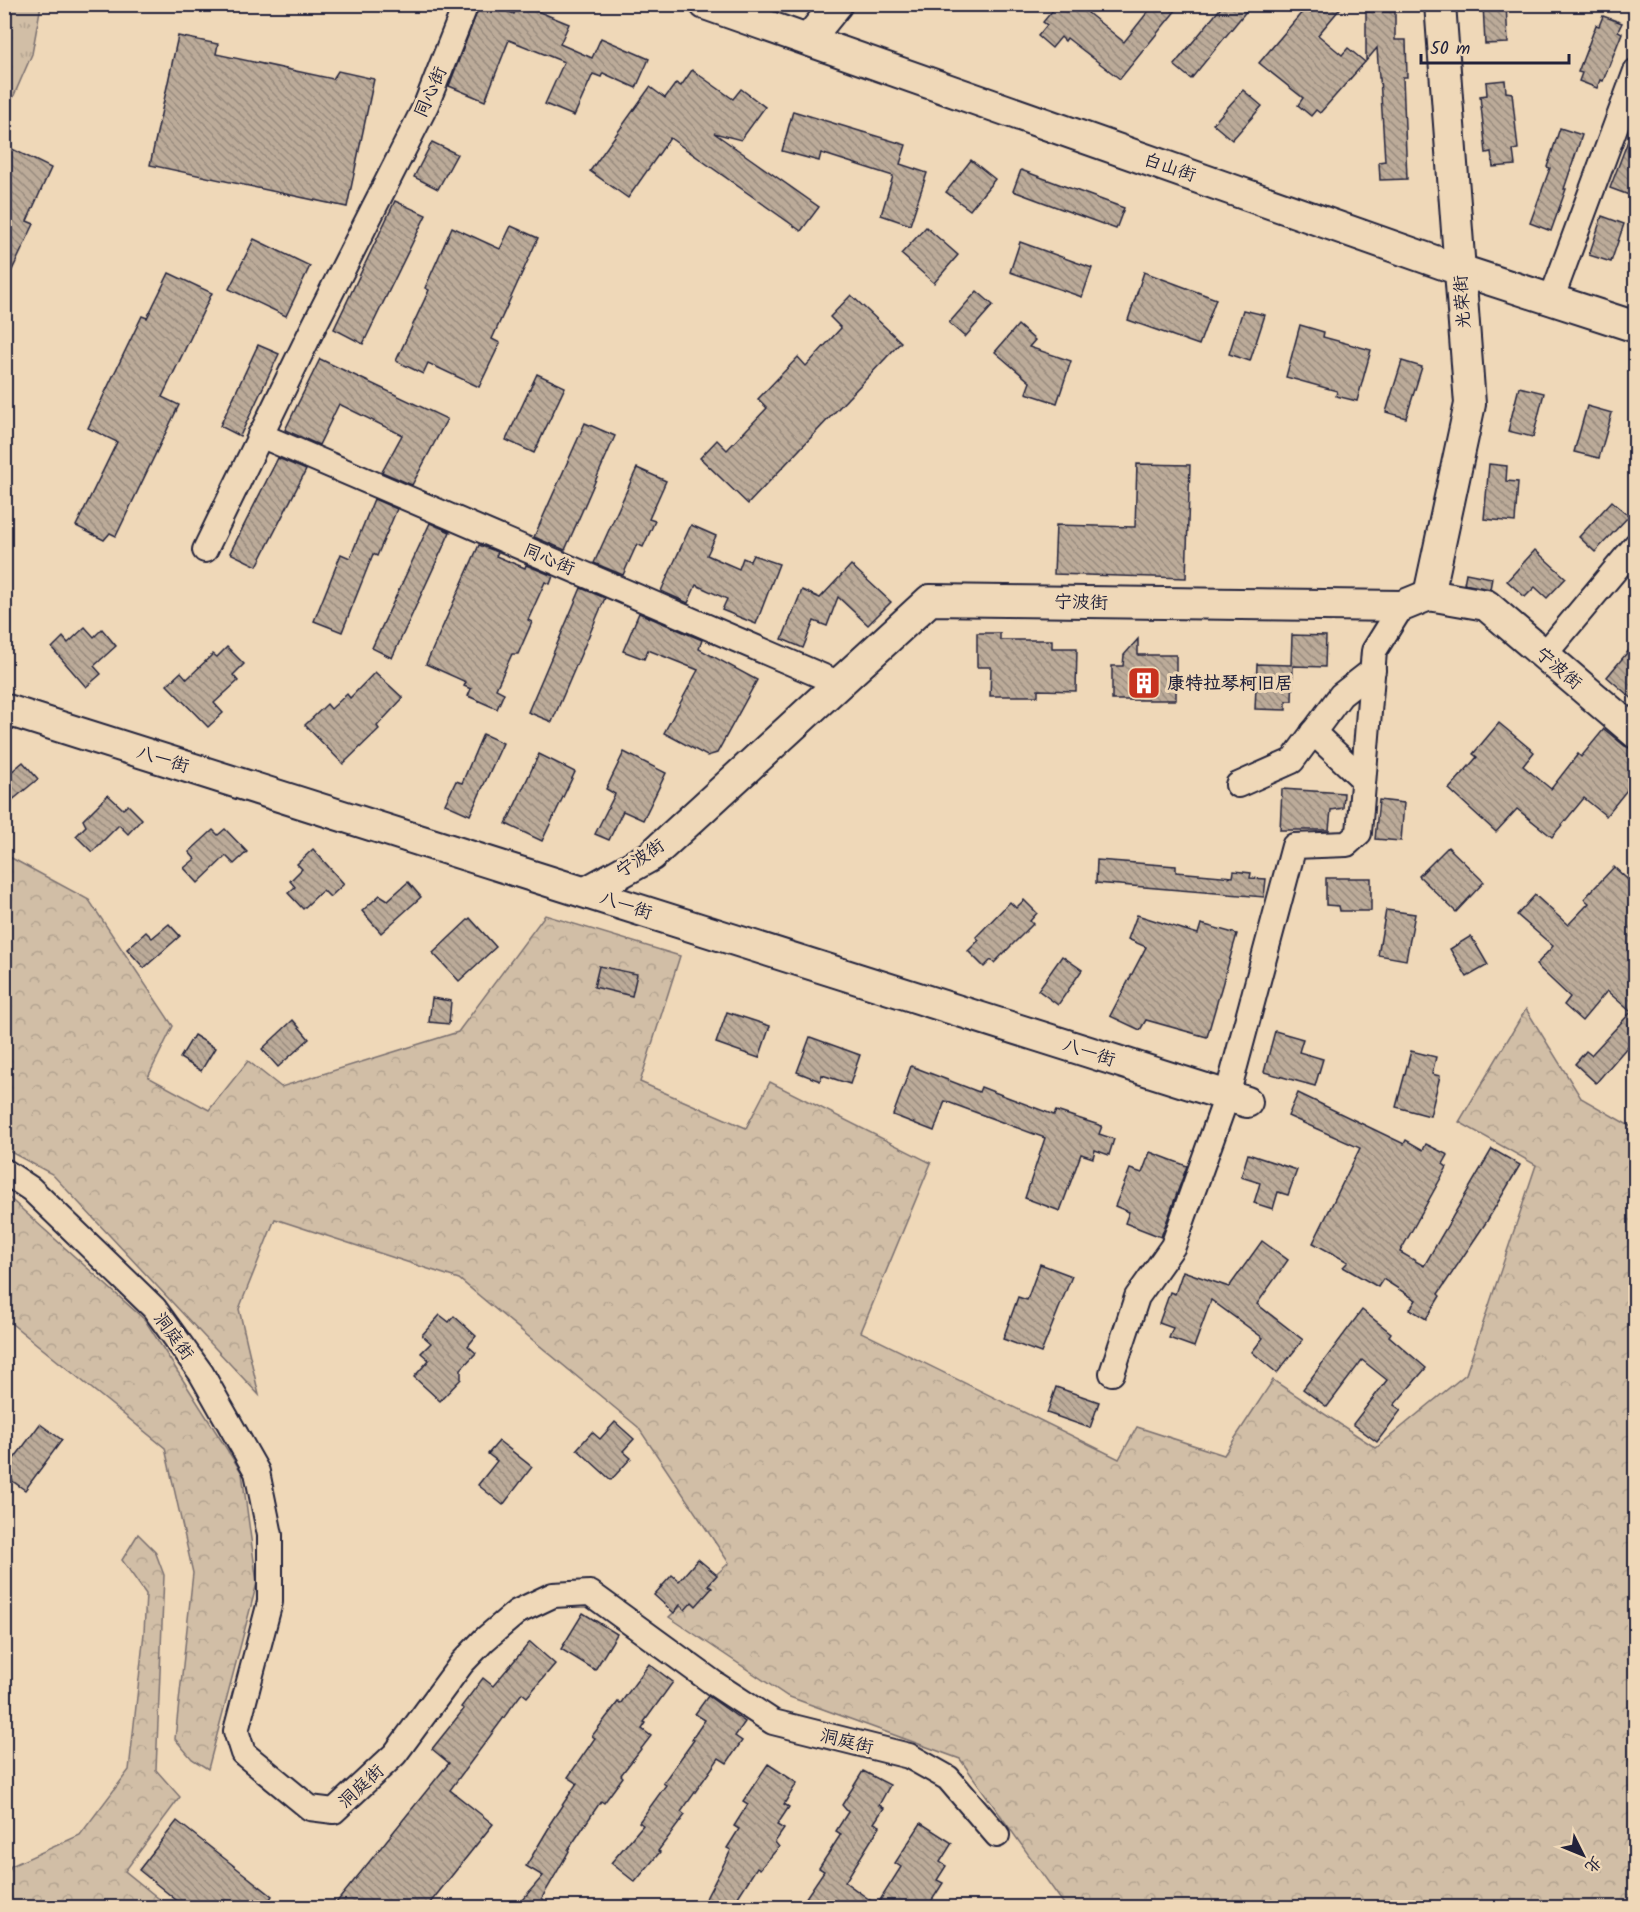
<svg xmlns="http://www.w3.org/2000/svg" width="1640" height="1912" font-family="Kalam,'LXGW WenKai TC',sans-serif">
<defs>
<pattern id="forest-crowns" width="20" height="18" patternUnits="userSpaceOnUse" patternTransform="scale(1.5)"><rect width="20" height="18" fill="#d1bea6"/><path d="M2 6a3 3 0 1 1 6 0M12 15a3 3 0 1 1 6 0" fill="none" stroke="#b3a390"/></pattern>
<pattern id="park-tufts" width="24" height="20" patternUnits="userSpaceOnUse" patternTransform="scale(1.5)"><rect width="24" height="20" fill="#d1bea6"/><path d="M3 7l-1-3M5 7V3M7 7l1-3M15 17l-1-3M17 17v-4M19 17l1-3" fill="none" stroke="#b3a390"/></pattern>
<pattern id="building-back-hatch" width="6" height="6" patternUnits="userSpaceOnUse" patternTransform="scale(1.5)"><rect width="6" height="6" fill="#bcab99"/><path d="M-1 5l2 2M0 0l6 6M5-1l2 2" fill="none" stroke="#988b7e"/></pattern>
</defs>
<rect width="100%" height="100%" fill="#efd8b8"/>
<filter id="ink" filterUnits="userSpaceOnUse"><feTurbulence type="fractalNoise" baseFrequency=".0167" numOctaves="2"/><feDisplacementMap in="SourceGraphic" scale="12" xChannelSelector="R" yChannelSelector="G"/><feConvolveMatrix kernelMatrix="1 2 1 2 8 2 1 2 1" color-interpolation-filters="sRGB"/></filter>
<g filter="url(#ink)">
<g fill="url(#forest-crowns)" stroke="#7a7070" stroke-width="1.5">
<path d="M 4,854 L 89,900 L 173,1026 L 148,1077 L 209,1110 L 248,1061 L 281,1087 L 458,1032 L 545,915 L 680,956 L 640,1082 L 746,1128 L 770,1082 L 931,1163 L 861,1332 L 1119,1459 L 1137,1427 L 1224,1455 L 1273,1380 L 1376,1448 L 1466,1374 L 1536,1165 L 1459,1122 L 1526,1009 L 1581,1098 L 1635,1129 L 1635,1907 L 1066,1907 L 960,1759 L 787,1696 L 669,1617 L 729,1563 L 638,1427 L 459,1279 L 275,1219 L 239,1309 L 259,1395 L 52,1174 L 5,1149 Z"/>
<path d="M 5,1194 L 145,1320 L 242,1473 L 257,1583 L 208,1769 L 192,1759 L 175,1739 L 193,1573 L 165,1448 L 7,1320 L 5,1322 Z"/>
<path d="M 138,1534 L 155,1551 L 164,1575 L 156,1770 L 180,1797 L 125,1871 L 169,1907 L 5,1907 L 5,1876 L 11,1866 L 80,1835 L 129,1770 L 144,1633 L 146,1594 L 122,1560 Z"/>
</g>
<path fill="url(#park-tufts)" stroke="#7a7070" stroke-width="1.5" d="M 4,5 L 41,5 L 32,54 L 8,109 L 4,108 Z"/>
<g fill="url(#building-back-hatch)" stroke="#22223b" stroke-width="1.5">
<path d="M 480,4 L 489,4 L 514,14 L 518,4 L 520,4 L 569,24 L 560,44 L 592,58 L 601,38 L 649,59 L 636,88 L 603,73 L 601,77 L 593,74 L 574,116 L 545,104 L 564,62 L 509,40 L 485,101 L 449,86 Z"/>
<path d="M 1058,4 L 1095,4 L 1088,13 L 1124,42 L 1154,4 L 1181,4 L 1120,79 L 1067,38 L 1065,41 L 1061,37 L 1052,48 L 1038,36 L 1047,25 L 1043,22 Z"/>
<path d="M 1224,4 L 1252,4 L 1191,79 L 1174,65 Z"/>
<path d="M 1309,4 L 1344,4 L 1318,35 L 1342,55 L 1348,48 L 1365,62 L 1320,113 L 1316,110 L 1311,116 L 1298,105 L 1303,98 L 1259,63 Z"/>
<path d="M 1483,4 L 1506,4 L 1508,43 L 1485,44 Z"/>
<path d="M 1366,12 L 1395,12 L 1395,40 L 1406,40 L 1407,77 L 1403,77 L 1407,179 L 1380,180 L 1379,162 L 1385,161 L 1380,78 L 1379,78 L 1377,48 L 1366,61 Z"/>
<path d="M 1603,16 L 1622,23 L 1618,31 L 1622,33 L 1603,81 L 1600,80 L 1597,88 L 1579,81 L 1582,73 L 1578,72 L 1596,25 L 1599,26 Z"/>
<path d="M 178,36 L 218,44 L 216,54 L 333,79 L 338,71 L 374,79 L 347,207 L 150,165 Z"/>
<path d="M 692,70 L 733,99 L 741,89 L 765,107 L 741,140 L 714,133 L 819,207 L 801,231 L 670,138 L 628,198 L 590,171 L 650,87 L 665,98 L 676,83 L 681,86 Z"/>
<path d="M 1505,80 L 1506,92 L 1512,93 L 1518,149 L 1513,150 L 1515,165 L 1493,167 L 1491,152 L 1486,153 L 1480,96 L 1487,95 L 1486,82 Z"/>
<path d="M 1243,90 L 1262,106 L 1232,140 L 1213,124 Z"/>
<path d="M 793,111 L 906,145 L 900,164 L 927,173 L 910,225 L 881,215 L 893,176 L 821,153 L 819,161 L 782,151 Z"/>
<path d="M 1634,125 L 1635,177 L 1629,195 L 1610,188 Z"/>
<path d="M 1560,128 L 1582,135 L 1564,189 L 1566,189 L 1551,231 L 1530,223 L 1550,168 L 1547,167 Z"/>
<path d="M 432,142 L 457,154 L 438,189 L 414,177 Z"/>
<path d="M 4,145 L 51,168 L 27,221 L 34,224 L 4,287 Z"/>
<path d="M 971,160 L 995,179 L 970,210 L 946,192 Z"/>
<path d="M 1021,170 L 1124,208 L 1116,229 L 1013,191 Z"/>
<path d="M 395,201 L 426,215 L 363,344 L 334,329 Z"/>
<path d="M 1602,216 L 1624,224 L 1611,262 L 1589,255 Z"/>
<path d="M 511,226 L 538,238 L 492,339 L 500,343 L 479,387 L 428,363 L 423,374 L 396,361 L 429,290 L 425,288 L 452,227 L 500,249 Z"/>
<path d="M 926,227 L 958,255 L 934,283 L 901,254 Z"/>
<path d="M 254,239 L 310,266 L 286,316 L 229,289 Z"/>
<path d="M 1020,242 L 1092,268 L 1082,297 L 1010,272 Z"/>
<path d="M 1144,272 L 1216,299 L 1199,345 L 1128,320 Z"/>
<path d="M 169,273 L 212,293 L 162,397 L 179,405 L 116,536 L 110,533 L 104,540 L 76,526 L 117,442 L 88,428 L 142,316 L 147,318 Z"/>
<path d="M 977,291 L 993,305 L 965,337 L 949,323 Z"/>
<path d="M 851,295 L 901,342 L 748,504 L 700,458 L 717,440 L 727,450 L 767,408 L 758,399 L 798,357 L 806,366 L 841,328 L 830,317 Z"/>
<path d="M 1243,310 L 1265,315 L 1250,361 L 1229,354 Z"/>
<path d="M 1018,325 L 1035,340 L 1029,347 L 1071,361 L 1057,403 L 1026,393 L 1030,382 L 995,352 Z"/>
<path d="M 1300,325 L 1324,332 L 1323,337 L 1371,350 L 1357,401 L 1336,396 L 1337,391 L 1286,377 Z"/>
<path d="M 258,345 L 279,354 L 240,436 L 220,426 Z"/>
<path d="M 320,359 L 447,419 L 412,485 L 382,472 L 402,435 L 339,404 L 319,445 L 285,430 Z"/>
<path d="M 1402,361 L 1422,367 L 1406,418 L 1386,412 Z"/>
<path d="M 537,374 L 565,387 L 534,453 L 506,440 Z"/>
<path d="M 1519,387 L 1544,393 L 1533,437 L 1508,431 Z"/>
<path d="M 1587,406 L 1612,413 L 1599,458 L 1574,452 Z"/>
<path d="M 585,423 L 615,436 L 565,550 L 534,537 Z"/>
<path d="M 278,458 L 306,470 L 257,566 L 230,553 Z"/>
<path d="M 1137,464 L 1190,465 L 1186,578 L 1054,574 L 1056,525 L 1135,527 Z"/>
<path d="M 1489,464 L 1507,466 L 1506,481 L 1518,482 L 1515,522 L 1484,519 Z"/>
<path d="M 637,468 L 666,481 L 649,519 L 655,521 L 643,547 L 637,544 L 623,575 L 594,563 Z"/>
<path d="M 374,499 L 397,509 L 377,556 L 373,554 L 342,632 L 314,621 L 341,554 L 350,558 Z"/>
<path d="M 1612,501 L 1629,516 L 1595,552 L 1579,537 Z"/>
<path d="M 430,523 L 450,532 L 392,658 L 372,648 Z"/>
<path d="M 691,525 L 716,536 L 707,555 L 739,569 L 743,558 L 750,561 L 753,555 L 779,564 L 756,624 L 722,610 L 727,599 L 696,585 L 688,603 L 661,591 Z"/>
<path d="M 479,545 L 498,552 L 496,556 L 525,568 L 526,565 L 553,576 L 550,584 L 545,582 L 528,620 L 532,622 L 518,654 L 512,654 L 496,689 L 504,693 L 497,709 L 468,696 L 471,689 L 464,686 L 466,682 L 426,664 Z"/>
<path d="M 1535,550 L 1566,578 L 1547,598 L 1535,587 L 1525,597 L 1507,581 Z"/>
<path d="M 851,565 L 891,602 L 868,625 L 838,597 L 827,626 L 814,621 L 803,648 L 782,639 L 802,590 L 820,598 Z"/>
<path d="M 1466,573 L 1492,578 L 1490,589 L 1464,584 Z"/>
<path d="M 581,588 L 605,598 L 552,722 L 528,712 Z"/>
<path d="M 639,613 L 702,640 L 699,649 L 757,680 L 717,753 L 707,756 L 664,733 L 698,670 L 648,650 L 644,659 L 623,651 Z"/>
<path d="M 85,627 L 94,637 L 102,629 L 116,646 L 94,666 L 101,674 L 86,687 L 52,648 L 63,637 L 68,643 Z"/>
<path d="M 977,633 L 1000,633 L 1000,640 L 1052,640 L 1052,648 L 1077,648 L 1076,691 L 1038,690 L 1038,696 L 990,696 L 991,667 L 977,667 Z"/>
<path d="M 1292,635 L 1326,636 L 1325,667 L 1293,666 L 1292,701 L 1286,701 L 1286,710 L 1255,709 L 1257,664 L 1291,665 Z"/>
<path d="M 1138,639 L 1138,655 L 1176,655 L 1176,700 L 1112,700 L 1112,666 L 1123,666 L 1124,655 Z"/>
<path d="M 1635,643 L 1635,701 L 1607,677 Z"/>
<path d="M 227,647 L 244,664 L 233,675 L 238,681 L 214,703 L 223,713 L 208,727 L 167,685 L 181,672 L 187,679 L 213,654 L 217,657 Z"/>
<path d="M 375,672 L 403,698 L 377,726 L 379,729 L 343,764 L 305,725 L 327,704 L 331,709 L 347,694 L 350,698 Z"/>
<path d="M 1499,723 L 1534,752 L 1523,766 L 1551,789 L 1578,754 L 1581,757 L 1604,729 L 1625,746 L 1635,750 L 1635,780 L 1606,816 L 1584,798 L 1552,837 L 1517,809 L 1496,832 L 1449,789 L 1477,757 L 1473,754 Z"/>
<path d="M 483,734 L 503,743 L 470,815 L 445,804 L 456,781 L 462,783 Z"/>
<path d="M 624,752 L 666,773 L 643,820 L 623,811 L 609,840 L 595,834 L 615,794 L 606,789 Z"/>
<path d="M 539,754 L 575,772 L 542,841 L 506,824 Z"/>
<path d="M 23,762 L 38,779 L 4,807 L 4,778 Z"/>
<path d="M 1282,789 L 1344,793 L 1343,808 L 1331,810 L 1329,830 L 1280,830 Z"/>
<path d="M 108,795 L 123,809 L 128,805 L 142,819 L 128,834 L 119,825 L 92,852 L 76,836 L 86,826 L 83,820 Z"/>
<path d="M 1379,800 L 1404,803 L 1401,841 L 1375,839 Z"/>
<path d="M 225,829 L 247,852 L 234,864 L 226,856 L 198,883 L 184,868 L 195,859 L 189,852 L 213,830 L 218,835 Z"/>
<path d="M 1448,847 L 1484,882 L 1456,912 L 1419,876 Z"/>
<path d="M 313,849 L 344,884 L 330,897 L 323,890 L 303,909 L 288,893 L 295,887 L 290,881 L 302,869 L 297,864 Z"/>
<path d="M 1097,860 L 1176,866 L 1176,872 L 1233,877 L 1234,871 L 1251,873 L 1250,878 L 1266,879 L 1264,897 L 1096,883 Z"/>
<path d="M 1614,867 L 1635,886 L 1635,1038 L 1596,1083 L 1575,1064 L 1586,1051 L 1591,1055 L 1631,1012 L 1607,991 L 1582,1021 L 1564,1005 L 1570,997 L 1536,965 L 1553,946 L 1517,915 L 1535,895 L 1568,925 L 1589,903 L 1584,899 Z"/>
<path d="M 1326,878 L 1371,878 L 1371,911 L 1340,911 L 1339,906 L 1326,905 Z"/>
<path d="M 408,882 L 421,897 L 381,933 L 362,911 L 380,895 L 388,900 Z"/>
<path d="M 1024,900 L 1037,913 L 1030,921 L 1033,924 L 994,963 L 991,960 L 984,967 L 968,951 L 979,940 L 976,937 L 1010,902 L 1016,908 Z"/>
<path d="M 1386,910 L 1415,914 L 1406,960 L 1378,955 Z"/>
<path d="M 1137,915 L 1198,934 L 1201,924 L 1237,934 L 1207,1037 L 1146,1020 L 1140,1030 L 1110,1016 L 1146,947 L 1128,939 Z"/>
<path d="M 470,918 L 496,947 L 459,981 L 433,953 Z"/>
<path d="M 169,924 L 180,936 L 144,968 L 127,949 L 146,932 L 152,938 Z"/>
<path d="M 1471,936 L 1488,965 L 1467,977 L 1450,949 Z"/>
<path d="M 1062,956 L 1082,970 L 1058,1005 L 1038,990 Z"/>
<path d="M 599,966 L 637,974 L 632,996 L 594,987 Z"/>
<path d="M 432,998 L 451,1001 L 449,1024 L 429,1022 Z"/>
<path d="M 727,1012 L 770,1026 L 759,1058 L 716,1043 Z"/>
<path d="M 293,1020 L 309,1039 L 278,1067 L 262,1049 Z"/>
<path d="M 1275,1031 L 1303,1039 L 1299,1052 L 1323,1059 L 1315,1086 L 1264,1072 Z"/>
<path d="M 194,1035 L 215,1048 L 201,1071 L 180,1058 Z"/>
<path d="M 810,1037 L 860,1055 L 850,1084 L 822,1075 L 820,1081 L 797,1072 Z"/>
<path d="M 1411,1051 L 1436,1057 L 1432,1074 L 1440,1076 L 1430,1116 L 1396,1107 Z"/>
<path d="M 911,1066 L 979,1092 L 981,1087 L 1054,1115 L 1056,1111 L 1102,1126 L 1099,1134 L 1114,1139 L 1109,1155 L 1095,1150 L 1093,1158 L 1081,1154 L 1060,1211 L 1025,1198 L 1045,1138 L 945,1101 L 934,1131 L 893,1115 Z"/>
<path d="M 1298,1093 L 1404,1144 L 1406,1140 L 1423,1150 L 1426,1144 L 1448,1155 L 1443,1164 L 1447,1167 L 1400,1252 L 1424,1266 L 1492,1149 L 1520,1165 L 1487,1221 L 1438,1294 L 1440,1296 L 1426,1319 L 1410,1309 L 1416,1300 L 1383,1279 L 1378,1287 L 1343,1267 L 1348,1262 L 1313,1243 L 1360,1148 L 1288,1116 Z"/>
<path d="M 1150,1152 L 1187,1166 L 1161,1237 L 1125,1223 L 1129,1212 L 1115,1206 L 1130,1169 L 1142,1173 Z"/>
<path d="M 1248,1154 L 1297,1170 L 1288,1195 L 1278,1192 L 1273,1209 L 1254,1203 L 1260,1183 L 1241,1177 Z"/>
<path d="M 1262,1241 L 1288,1260 L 1257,1304 L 1303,1340 L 1277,1373 L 1252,1352 L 1263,1338 L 1211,1300 L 1194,1347 L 1169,1338 L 1173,1328 L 1159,1323 L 1170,1292 L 1175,1294 L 1183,1271 L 1229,1287 Z"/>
<path d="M 1040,1264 L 1072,1276 L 1041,1353 L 1003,1339 L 1018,1297 L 1027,1300 Z"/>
<path d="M 1362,1310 L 1391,1333 L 1389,1336 L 1426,1368 L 1394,1405 L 1401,1410 L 1377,1442 L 1353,1424 L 1387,1380 L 1362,1360 L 1327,1407 L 1303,1389 Z"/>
<path d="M 440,1315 L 449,1322 L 454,1316 L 476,1336 L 468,1346 L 476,1353 L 461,1369 L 461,1379 L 440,1401 L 414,1377 L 429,1360 L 421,1353 L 431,1343 L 422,1335 Z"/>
<path d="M 1056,1387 L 1099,1402 L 1090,1428 L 1047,1413 Z"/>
<path d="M 615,1422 L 634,1439 L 623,1451 L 631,1458 L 611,1480 L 577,1449 L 592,1432 L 600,1439 Z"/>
<path d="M 40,1424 L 62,1440 L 25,1490 L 4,1475 L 4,1472 Z"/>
<path d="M 499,1441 L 532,1467 L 503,1505 L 478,1485 L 497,1461 L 488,1454 Z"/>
<path d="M 698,1559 L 717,1575 L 708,1585 L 712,1588 L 696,1606 L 692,1602 L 685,1610 L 680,1605 L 674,1613 L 654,1595 L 672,1575 L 679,1581 Z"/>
<path d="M 583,1613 L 617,1634 L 595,1670 L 561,1649 Z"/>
<path d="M 530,1642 L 555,1664 L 527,1697 L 522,1693 L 450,1790 L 493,1824 L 426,1908 L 332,1908 L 449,1763 L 432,1749 L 464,1709 L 461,1707 L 483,1678 L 493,1686 Z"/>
<path d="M 649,1664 L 673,1682 L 644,1722 L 646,1723 L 642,1729 L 651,1736 L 621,1775 L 623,1777 L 604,1803 L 601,1801 L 568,1850 L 569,1851 L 542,1898 L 552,1908 L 515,1908 L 543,1876 L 526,1866 L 550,1826 L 549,1825 L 577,1783 L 568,1777 L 595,1738 L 592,1736 L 618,1702 L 620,1704 Z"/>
<path d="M 708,1696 L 745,1722 L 735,1736 L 742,1741 L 727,1763 L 719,1758 L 681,1812 L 685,1815 L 658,1851 L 660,1852 L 635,1882 L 611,1863 L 643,1825 L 639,1822 L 666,1785 L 663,1783 L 694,1740 L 692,1739 L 705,1720 L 695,1714 Z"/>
<path d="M 768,1764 L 797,1783 L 784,1804 L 789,1807 L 777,1825 L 784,1829 L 775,1842 L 779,1847 L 760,1869 L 757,1867 L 731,1908 L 701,1908 L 731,1850 L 727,1848 L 739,1829 L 734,1826 L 748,1804 L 743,1801 Z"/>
<path d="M 863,1771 L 890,1785 L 879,1805 L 884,1808 L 874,1823 L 880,1826 L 845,1882 L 877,1905 L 901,1867 L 895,1863 L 921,1823 L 952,1843 L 940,1862 L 946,1866 L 937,1880 L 943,1883 L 927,1908 L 799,1908 L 824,1871 L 819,1868 L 841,1834 L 836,1831 L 848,1812 L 842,1805 Z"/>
<path d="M 177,1821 L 272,1896 L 264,1908 L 186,1908 L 139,1870 Z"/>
</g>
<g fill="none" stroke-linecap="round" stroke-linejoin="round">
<g stroke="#22223b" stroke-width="28">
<g id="minor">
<path d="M 1551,300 L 1636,71"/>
<path d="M 260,435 L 838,683"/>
<path d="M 205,550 L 310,334 L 426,105 L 466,4"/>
<path d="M 1544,655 L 1636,545"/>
<path d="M 1313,732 L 1363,779"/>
<path d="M 1238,785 L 1292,761 L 1341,695 L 1373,670"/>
<path d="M 4,1171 L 31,1189 L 154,1308 L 201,1373 L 257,1472 L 270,1535 L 270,1602 L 236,1731 L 243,1753 L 310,1808 L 334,1811 L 395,1754 L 462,1663 L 484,1640 L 517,1612 L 553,1595 L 590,1593 L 715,1684 L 773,1722 L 909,1756 L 948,1778 L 997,1835"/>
<path d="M 1112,1373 L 1137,1297 L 1173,1246 L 1227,1096 L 1294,846 L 1347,844 L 1359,833 L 1374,651 L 1402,606"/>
</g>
</g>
<g stroke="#22223b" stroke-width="34">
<g id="tertiary">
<path d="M 705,4 L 1460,270 L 1636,327"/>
<path d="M 808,40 L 837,4"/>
<path d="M 1429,595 L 1470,404 L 1440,4"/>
<path d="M 4,709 L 1247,1102"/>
<path d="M 586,892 L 651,856 L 930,600 L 1402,606 L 1429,595 L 1486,605 L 1636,733"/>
</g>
</g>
<use href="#minor" stroke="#efd8b8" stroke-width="24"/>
<use href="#tertiary" stroke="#efd8b8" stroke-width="30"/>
</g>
</g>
<defs>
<g id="building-square" transform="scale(1.725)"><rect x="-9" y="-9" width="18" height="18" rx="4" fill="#c8321e" stroke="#efd8b8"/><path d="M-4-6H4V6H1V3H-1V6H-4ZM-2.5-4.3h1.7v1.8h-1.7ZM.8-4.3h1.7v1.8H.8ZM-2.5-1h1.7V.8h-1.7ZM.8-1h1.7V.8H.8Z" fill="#fff"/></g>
</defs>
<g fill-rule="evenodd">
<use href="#building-square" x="1144" y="683"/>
</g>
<g text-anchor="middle" stroke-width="6" stroke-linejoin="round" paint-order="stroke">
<g font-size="18" fill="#22223b" stroke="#efd8b8">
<text transform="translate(430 92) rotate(-66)" y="6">同心街</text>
<text transform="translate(1170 167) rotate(19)" y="6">白山街</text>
<text transform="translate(1462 302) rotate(-94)" y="6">光荣街</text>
<text transform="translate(549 559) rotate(23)" y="6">同心街</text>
<text transform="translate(1081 602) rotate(1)" y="6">宁波街</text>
<text transform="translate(1559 668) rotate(40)" y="6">宁波街</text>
<text transform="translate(163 759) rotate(17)" y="6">八一街</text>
<text transform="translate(640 858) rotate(-34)" y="6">宁波街</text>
<text transform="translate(626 905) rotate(18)" y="6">八一街</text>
<text transform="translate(1089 1052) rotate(18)" y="6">八一街</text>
<text transform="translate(174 1336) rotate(54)" y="6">洞庭街</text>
<text transform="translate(847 1741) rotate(14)" y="6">洞庭街</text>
<text transform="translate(361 1786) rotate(-43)" y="6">洞庭街</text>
</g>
<g font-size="18" font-weight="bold" fill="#22223b" stroke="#efd8b8" text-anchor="start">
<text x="1167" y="689">康特拉琴柯旧居</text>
</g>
</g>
<rect width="1640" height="1912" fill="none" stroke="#efd8b8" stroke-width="24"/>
<rect x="12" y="12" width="1616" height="1888" fill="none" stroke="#22223b" stroke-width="2" filter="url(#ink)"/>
<g transform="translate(1583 1855) rotate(133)" stroke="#efd8b8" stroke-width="4.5" paint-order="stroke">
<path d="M0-4.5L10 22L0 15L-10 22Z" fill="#22223b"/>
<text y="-9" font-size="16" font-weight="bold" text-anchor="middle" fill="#22223b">北</text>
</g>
<path d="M1421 54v9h148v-9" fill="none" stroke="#22223b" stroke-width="3"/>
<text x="1430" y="54" font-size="18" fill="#22223b" stroke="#efd8b8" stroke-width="4.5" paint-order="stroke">50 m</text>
</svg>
